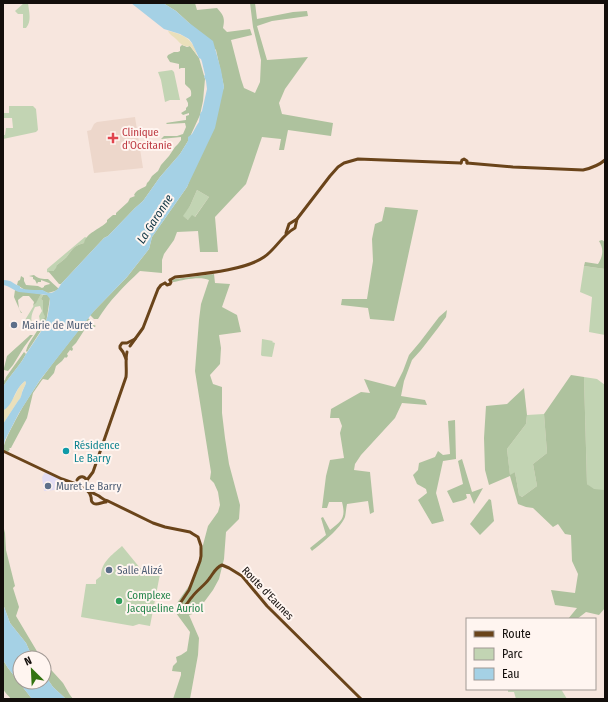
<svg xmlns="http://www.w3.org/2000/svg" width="608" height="702" font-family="'Fira Sans Condensed',sans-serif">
<rect width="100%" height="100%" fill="#f7e6de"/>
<path fill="#e2dcf2" d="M 46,471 L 65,481 L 65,489 L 44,491 L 42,477 Z"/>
<path fill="#edd7cb" d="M 135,117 L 143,168 L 94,173 L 87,131 L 91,130 L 94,124 L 97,122 Z"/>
<g fill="#c2d4b3">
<path d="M 24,3 L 28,3 C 29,12 32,21 26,28 L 23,28 L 23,14 L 18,14 L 15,11 Z"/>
<path d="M 172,70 L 174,72 L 180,100 L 170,100 L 165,102 L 161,80 L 158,72 Z"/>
<path d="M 9,106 L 33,106 L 36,109 L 38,130 L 36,132 L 3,139 L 3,135 L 5,135 L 6,128 L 13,128 L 12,118 L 3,118 L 3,113 L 9,113 Z"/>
<path d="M 197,190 L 209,197 L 194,218 L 188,220 L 182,216 L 190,206 Z"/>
<path d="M 85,237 L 87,238 L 84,243 C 69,247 72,254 62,261 C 61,262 59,263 57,265 L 57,268 L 54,270 L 54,271 L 52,271 L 48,272 L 49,273 L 47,272 L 47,269 Z"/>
<path d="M 584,266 L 605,269 L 605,335 L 589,332 L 592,297 L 580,292 Z"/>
<path d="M 41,294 L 43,295 L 41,299 L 43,301 L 45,317 L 39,328 L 37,327 L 40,321 L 39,316 L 42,311 L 40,306 L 35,307 C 31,315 29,322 36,328 L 33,329 L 26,324 L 25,320 Z"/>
<path d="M 262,339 L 273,341 L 272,342 L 275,343 L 272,357 L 262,356 L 261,355 Z"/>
<path d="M 584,377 L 597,379 L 605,385 L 605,487 L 604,487 L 604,490 L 594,490 L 587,484 Z"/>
<path d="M 544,414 L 547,453 L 533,464 L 537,486 L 522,497 L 519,495 L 515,472 L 510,476 L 507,449 L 526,424 L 527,415 Z"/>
<path d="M 122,546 L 140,568 L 156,572 L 156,573 L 160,574 L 150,626 L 139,624 L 133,626 L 81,617 L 86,584 L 96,584 L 96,580 L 101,576 C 101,562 112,555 122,546 Z"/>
<path d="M 508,689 L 561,689 L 567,699 L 516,699 L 514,692 L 508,692 Z"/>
</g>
<g fill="#aec29e" fill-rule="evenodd">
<path d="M 163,3 L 195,3 L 197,10 L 217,8 C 224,16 225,18 223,28 L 227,32 L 250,29 L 252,35 L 231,40 L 241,79 L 244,88 L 255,93 L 260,82 L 261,60 L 253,27 L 250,3 L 255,3 L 257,19 L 293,12 L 307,11 L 308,16 L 272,21 L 257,26 L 267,60 L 308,57 L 285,89 L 279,103 L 282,114 L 333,123 L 331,136 L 288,130 L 284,150 L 279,150 L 281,139 L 262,137 L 246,184 L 215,217 L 218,252 L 200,252 L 198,231 L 177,232 L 174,240 L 164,254 L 162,260 L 162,273 L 140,271 C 124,286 109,301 98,319 L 94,319 L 90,315 L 127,277 L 149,249 L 152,237 L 187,187 L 224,87 L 216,50 L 188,22 L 176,11 ZM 197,190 L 209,197 L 195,217 L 192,215 L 188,220 L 183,216 L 190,206 Z"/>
<path d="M 182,45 L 187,47 L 190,46 L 199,58 L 205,79 L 203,101 L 200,115 L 188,141 L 180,154 L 160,177 L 143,201 L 135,208 L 108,236 L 104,238 L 61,284 L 59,284 L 48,271 L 54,271 L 54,270 L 56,268 L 57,265 C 59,263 61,262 62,261 C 72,254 69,247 84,243 C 86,233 100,229 107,222 L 107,220 L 113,215 L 116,215 L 116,213 L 128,202 L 130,198 L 135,196 L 134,195 C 137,189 142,189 146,186 L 147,183 L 149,181 L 152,176 L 158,171 L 161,165 L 169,156 L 175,147 L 178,144 L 181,140 L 181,137 L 161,139 L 164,136 L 177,136 L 183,134 L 186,127 L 185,123 L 167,124 L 166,123 C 172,122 179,121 186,120 L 186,116 L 189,115 L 189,113 L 183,115 L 181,113 L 186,110 L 186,108 L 188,106 L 188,103 L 186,99 L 191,96 C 192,88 189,89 185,84 L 185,68 L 181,68 L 179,69 L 179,64 L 170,62 L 167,57 L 168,55 L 174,52 L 178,52 L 180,51 L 180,47 Z"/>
<path d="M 385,207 L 418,210 L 394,321 L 370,319 L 368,308 L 341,305 L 342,299 L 367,299 L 373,261 L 372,239 L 375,224 L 382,221 Z"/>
<path d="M 602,240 L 605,242 L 605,269 L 584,266 L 585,262 L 598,264 C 603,256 604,249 599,241 Z"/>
<path d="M 214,274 L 215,283 L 230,284 L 222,307 L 237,315 L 241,332 L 219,335 L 221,348 L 220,364 L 210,375 L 213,384 L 222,387 L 222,413 L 225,438 L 229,464 L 240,505 L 239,519 L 226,532 L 224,559 L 219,579 L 213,590 L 196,613 L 189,615 L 199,638 L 198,655 L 190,699 L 173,699 L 181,675 L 181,672 L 172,671 L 173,666 L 177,662 L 176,657 L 181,655 L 187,651 L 190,632 L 176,613 L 177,603 L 191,583 L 199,560 L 208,526 L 218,512 L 220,505 L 218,492 L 214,483 L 210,479 L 211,472 L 195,371 L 199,320 L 201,304 L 209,280 C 200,276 183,280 174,282 L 173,282 L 172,280 L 175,279 Z"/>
<path d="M 34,275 C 38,279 43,279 48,279 L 59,289 L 55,291 L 48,293 L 41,290 L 25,290 L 17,285 L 18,281 L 20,280 L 21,276 L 24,278 L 24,281 L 26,285 L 38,286 L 42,288 L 44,287 L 44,286 L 46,285 L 50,284 L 49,283 L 41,280 L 41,282 L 38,282 L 37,284 L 35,280 L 33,279 L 33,277 L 29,276 Z"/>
<path d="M 15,290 L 41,294 L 36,303 L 33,306 L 34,302 L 29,296 L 23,296 L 18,300 L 19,309 L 22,313 L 21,313 L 14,297 Z"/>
<path d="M 43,295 L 48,295 L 50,298 L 46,323 L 27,352 L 26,351 C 28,343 33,338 37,331 C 40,326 41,321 45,317 L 43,312 L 43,301 L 41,299 Z"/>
<path d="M 447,310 L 446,317 L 438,328 L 421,350 L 412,360 L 404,381 L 401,396 L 425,400 L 427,405 L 402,403 L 395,418 L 361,455 L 355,464 L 354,470 L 370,472 L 374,512 L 370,514 L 368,501 L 347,504 C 346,508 346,513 345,517 C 341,528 321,544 312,551 L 310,548 L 326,535 L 321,518 L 323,517 L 330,530 C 342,521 346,518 342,502 L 329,502 L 327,508 L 322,508 L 326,476 L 330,460 L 344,458 L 340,433 L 342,426 L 339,418 L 330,418 L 331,409 L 361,392 L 370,393 L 364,379 L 395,387 L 403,371 L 409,355 L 420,342 L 439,317 Z"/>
<path d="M 88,318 L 92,322 L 92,324 L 96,326 C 93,328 91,328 88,328 L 85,329 L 76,343 L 72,347 L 73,349 L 72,351 L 70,350 L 67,354 L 68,356 L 66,358 L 65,357 L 62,361 L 56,366 L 54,373 L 48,380 L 43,379 L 42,380 L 33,393 L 27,418 L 12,446 L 11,448 L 9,448 L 10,449 L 8,452 L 3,450 C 5,439 10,431 15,421 C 34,384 63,351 88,318 Z"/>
<path d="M 30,335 L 33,335 L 24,347 L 13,365 L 8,371 L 4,370 L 4,368 L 7,356 L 28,337 Z"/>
<path d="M 24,352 L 26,354 C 20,366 10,375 3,387 L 3,381 L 5,380 L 6,377 Z"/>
<path d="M 571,375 L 584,377 L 587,484 L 594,489 L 604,490 L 605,491 L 605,608 L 599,615 L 586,612 L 577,619 L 568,619 L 577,608 L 555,605 L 551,590 L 575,593 L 578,574 L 572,561 L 571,535 L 565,534 L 558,524 L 553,527 L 533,508 L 526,507 L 518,504 L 510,476 L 489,485 L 485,470 L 484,438 L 486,406 L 507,404 L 524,388 L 527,415 L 526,424 L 507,449 L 510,475 L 515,472 L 519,495 L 522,497 L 537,486 L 533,464 L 547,453 L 544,414 Z"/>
<path d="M 455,420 L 456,459 L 443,461 L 436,493 L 444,521 L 432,524 L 418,500 L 427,493 L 426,489 L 417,484 L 413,475 L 418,470 L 419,463 L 435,457 L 438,451 L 443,455 L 450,454 L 448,421 Z"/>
<path d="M 462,459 L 472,492 L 483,488 L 474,504 L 470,494 L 466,494 L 467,498 L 464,500 L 453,503 L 447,491 L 463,484 L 458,461 Z"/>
<path d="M 489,499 L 491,500 L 494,521 L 480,535 L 470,524 Z"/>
<path d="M 3,525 L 5,533 L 6,550 L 15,586 L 13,588 L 19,607 L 16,616 L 41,658 L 34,658 L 31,654 L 26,643 L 10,623 L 3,604 Z"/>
<path d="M 3,660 L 8,668 L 32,699 L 11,699 C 9,696 5,693 3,689 C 1,684 3,666 3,660 Z"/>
<path d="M 44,662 L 63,683 L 70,695 L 73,699 L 66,699 L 53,687 L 44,674 Z"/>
</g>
<g fill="#eae0bb">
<path d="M 168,31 C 183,34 193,39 197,55 L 190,46 C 183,47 181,44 176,39 C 173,36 170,35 168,31 Z"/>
<path d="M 25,381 L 26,381 C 26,386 23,388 22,392 C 21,396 22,397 18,401 L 3,424 L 3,411 L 14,397 L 19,387 Z"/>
</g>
<g fill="#a5d1e5">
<path d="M 131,3 L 163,3 L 176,11 L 188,22 L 213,41 L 221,70 L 224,87 L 215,128 L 187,187 L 152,237 L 149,249 L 127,277 L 94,311 L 40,380 L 19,413 L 5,440 L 3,449 L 3,424 L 18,401 C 22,397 21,394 23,390 C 24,387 26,385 26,382 L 25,381 C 17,387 15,396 10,404 C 8,407 5,409 3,411 L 3,387 L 6,382 L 22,361 L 26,354 L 44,327 C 48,318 49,308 50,299 L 47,295 L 19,292 C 13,290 10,286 3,285 L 3,280 C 13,280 12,284 20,286 L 20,288 C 27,290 33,290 40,290 C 44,290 42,290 46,292 C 52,295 58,290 61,284 L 104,238 L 108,236 L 135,208 L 143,201 L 160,177 L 180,154 L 188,141 L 188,137 L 192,134 L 197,125 L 199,122 L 200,114 L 202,111 L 207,89 L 206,81 L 204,76 L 205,75 L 202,62 L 201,59 L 199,58 L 192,43 L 189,39 L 180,34 L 164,29 Z"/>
<path d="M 3,604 L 10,623 L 26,643 L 31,654 L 34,658 L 20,658 L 20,682 L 44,682 L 44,674 L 53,687 L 66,699 L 32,699 L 8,668 L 3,660 Z"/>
</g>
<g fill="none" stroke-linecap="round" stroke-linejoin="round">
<g stroke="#6a441a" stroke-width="3">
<path d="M 461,163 L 462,160 L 464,159 L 467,161 L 467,163"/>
<path d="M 467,163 L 513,167 L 583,170 C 592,168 598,166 605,160"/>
<path d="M 286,233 L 289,224 L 297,219 L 330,176 L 338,167 L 344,163 L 358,159 L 461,163"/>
<path d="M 170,280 L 175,277 C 199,274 244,271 264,257 C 276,249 282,235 295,228 L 297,219"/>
<path d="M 165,283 L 167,285 L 170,284 L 171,282 L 170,280"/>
<path d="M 130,346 L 143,328 L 158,289 L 161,285 L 165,283"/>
<path d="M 126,359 L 123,352 L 120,348 L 120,346 L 122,343 L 127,343 L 135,339"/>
<path d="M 3,451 L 62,479 L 76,484 L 79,487 C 84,488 90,491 91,497 C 92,500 90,501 93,503 C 96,506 102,502 106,502"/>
<path d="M 77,480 C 80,475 85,476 87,481"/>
<path d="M 87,480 L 93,472 L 126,377 C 127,369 125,360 127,352"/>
<path d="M 87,485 C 91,494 92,492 99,496 C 102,498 103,500 108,501 L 153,523 L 165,527 L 190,532 L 193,534 L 198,537 L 201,546 L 201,556 L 200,561 L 189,590 L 181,602 L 180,606 L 181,607 C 187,607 188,601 192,597 C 197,590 204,586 209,579 C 213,574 215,568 222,565 L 229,568 L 242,576 L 267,606 L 361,699"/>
</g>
</g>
<path fill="#e0444e" stroke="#fff5f0" stroke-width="1.5" d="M111 132h4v4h4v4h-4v4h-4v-4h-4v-4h4z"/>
<g fill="#5c6f8a" stroke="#fff5f0" stroke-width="1.5">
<circle cx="14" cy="325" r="4"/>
<circle cx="48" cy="486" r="4"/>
<circle cx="109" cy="570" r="4"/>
</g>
<circle fill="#0f9aa8" stroke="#fff5f0" stroke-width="1.5" cx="66" cy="451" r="4"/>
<circle fill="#2e9e5b" stroke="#fff5f0" stroke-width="1.5" cx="119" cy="601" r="4"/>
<g text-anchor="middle" stroke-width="4" stroke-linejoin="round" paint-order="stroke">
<g font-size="11" fill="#be3a42" stroke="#fff5f0" text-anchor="start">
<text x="122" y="136">Clinique<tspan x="122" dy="13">d'Occitanie</tspan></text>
</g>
<g font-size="11" fill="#4e5e75" stroke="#fff5f0" text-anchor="start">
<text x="22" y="329">Mairie de Muret</text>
<text x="56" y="490">Muret Le Barry</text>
<text x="117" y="574">Salle Alizé</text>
</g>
<g font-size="11" fill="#0d838f" stroke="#fff5f0" text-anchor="start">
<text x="74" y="449">Résidence<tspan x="74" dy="13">Le Barry</tspan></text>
</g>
<g font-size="11" fill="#130e0b" stroke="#fff5f0">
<text transform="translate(268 593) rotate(46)" y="4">Route d'Eaunes</text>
</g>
<g font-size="11" fill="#27864d" stroke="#fff5f0" text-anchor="start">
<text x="127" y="599">Complexe<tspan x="127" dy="13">Jacqueline Auriol</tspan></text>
</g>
<g font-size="12" font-style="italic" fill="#0b3241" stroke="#fff5f0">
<text transform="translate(155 219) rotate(-57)" y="4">La Garonne</text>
</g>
</g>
<rect width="608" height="702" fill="none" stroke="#130e0b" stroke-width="8"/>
<rect x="466" y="618" width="130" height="72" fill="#fff5f0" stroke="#a19994"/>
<rect x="474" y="631" width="20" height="6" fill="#6a441a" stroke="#a19994"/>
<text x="502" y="638" font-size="12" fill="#130e0b">Route</text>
<rect x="474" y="648" width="20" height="12" fill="#c2d4b3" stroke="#a19994"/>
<text x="502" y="658" font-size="12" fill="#130e0b">Parc</text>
<rect x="474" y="668" width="20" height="12" fill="#a5d1e5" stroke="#a19994"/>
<text x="502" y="678" font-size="12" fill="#130e0b">Eau</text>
<g transform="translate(32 670) rotate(336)"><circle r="19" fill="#fff5f0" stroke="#a19994"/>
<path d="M0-3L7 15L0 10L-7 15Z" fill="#337411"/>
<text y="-6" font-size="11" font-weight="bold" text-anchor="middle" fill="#130e0b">N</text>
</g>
</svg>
